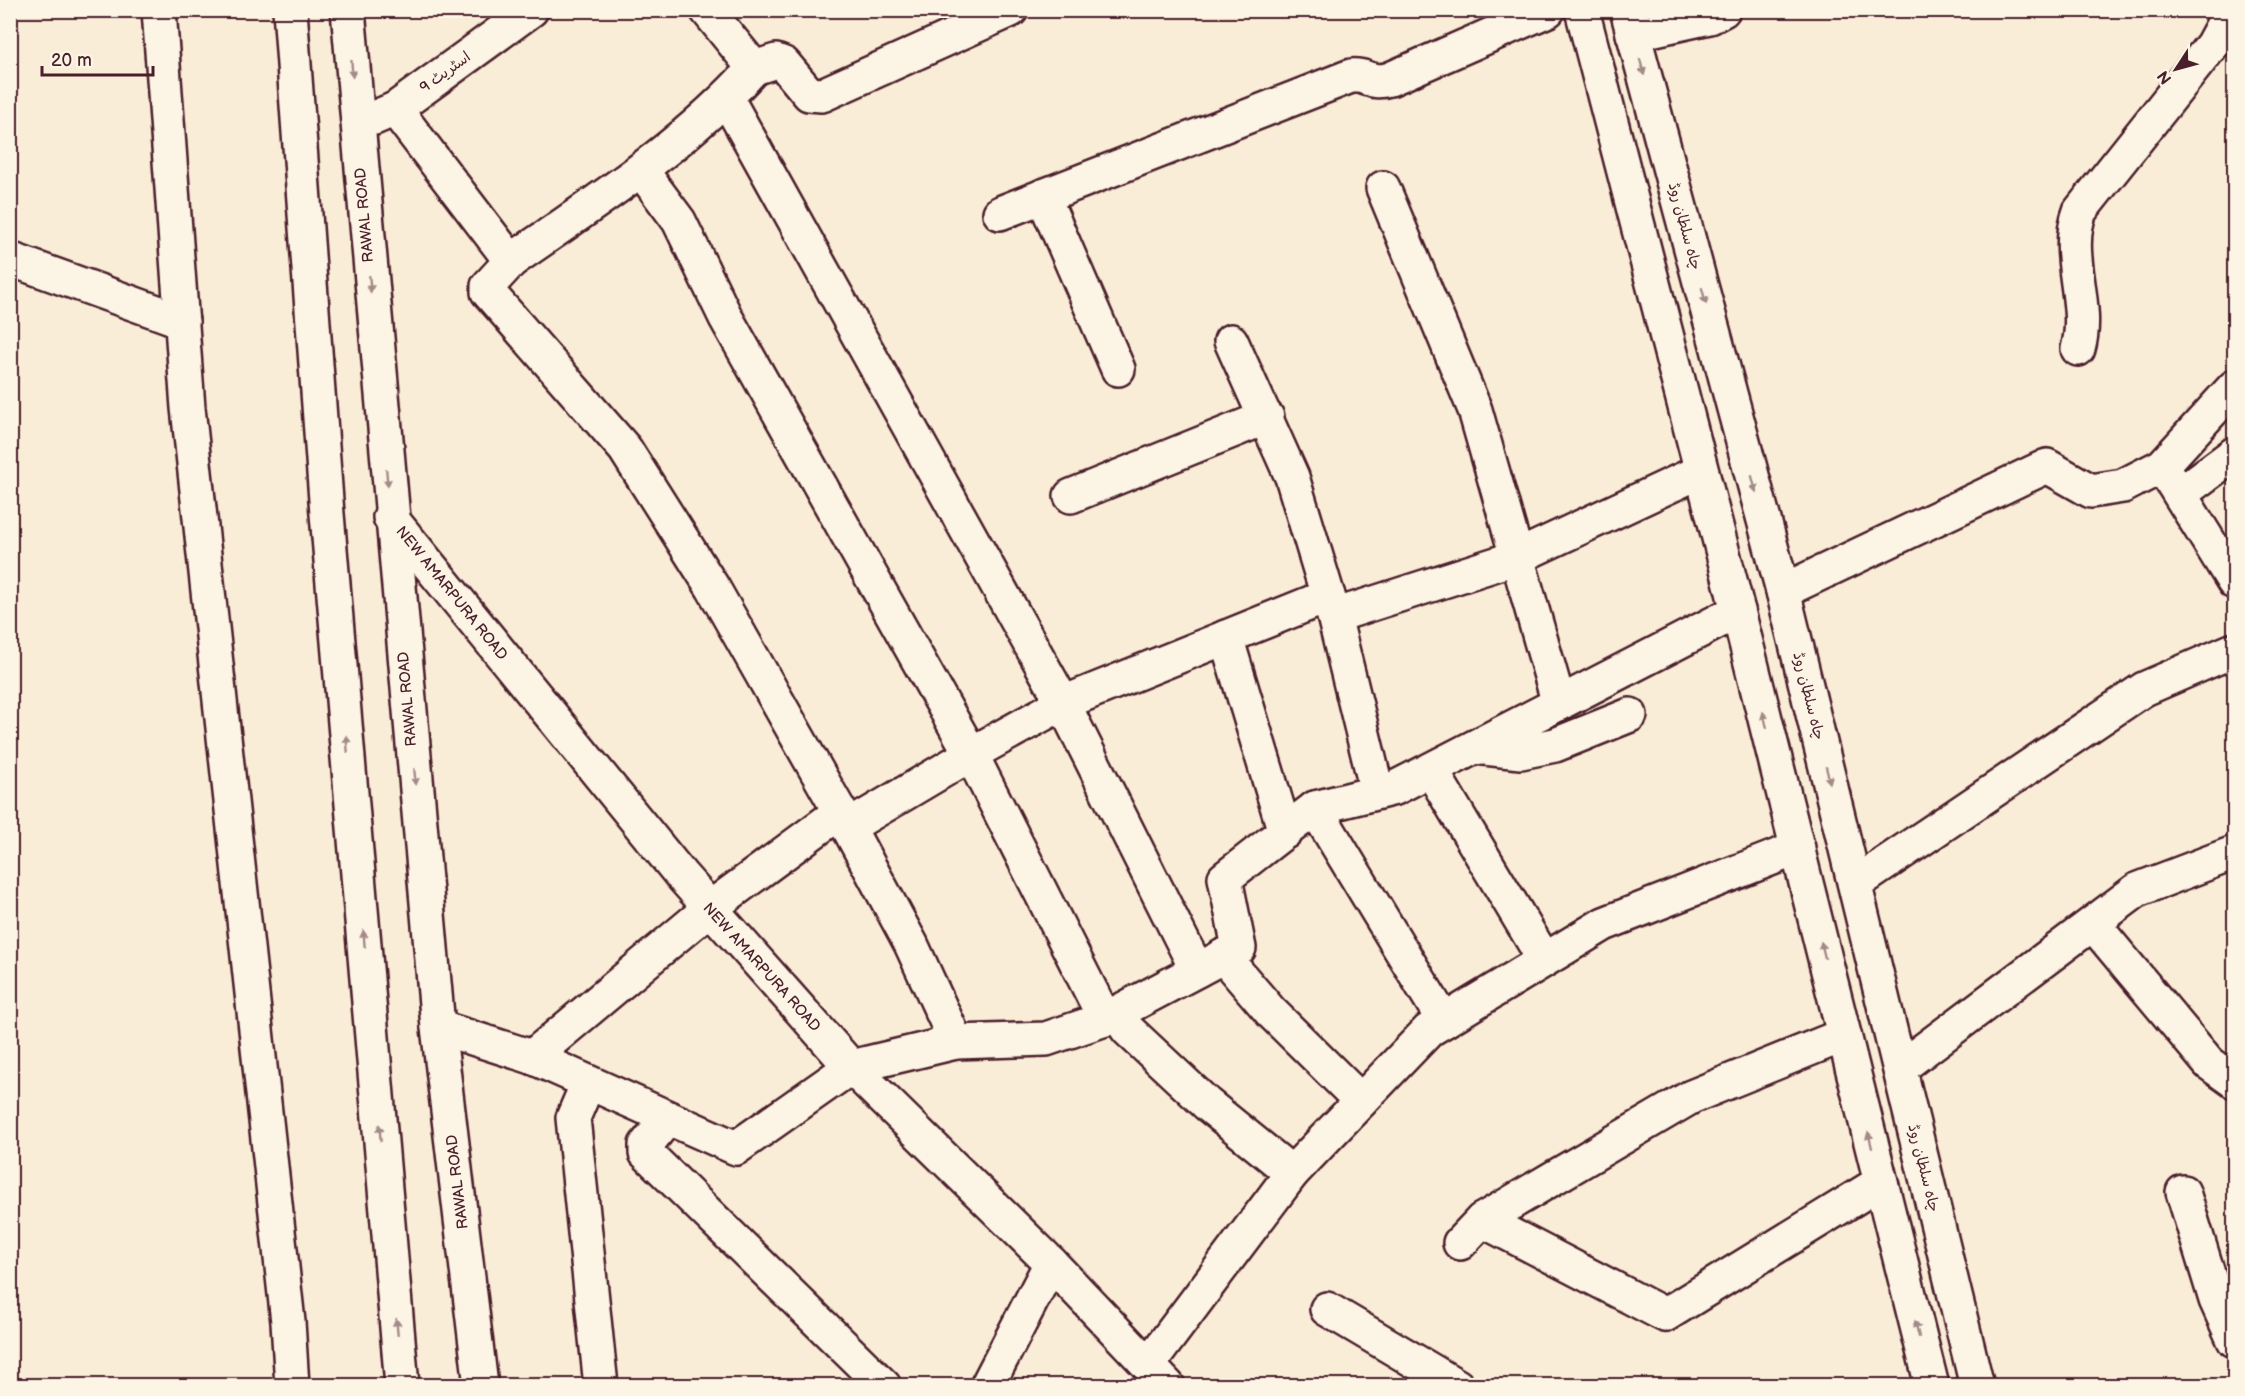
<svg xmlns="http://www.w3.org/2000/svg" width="2245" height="1396" font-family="'Balsamiq Sans','Playpen Sans Arabic',sans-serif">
<rect width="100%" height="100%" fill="#faedd7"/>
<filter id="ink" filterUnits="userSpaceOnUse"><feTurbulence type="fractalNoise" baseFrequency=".0167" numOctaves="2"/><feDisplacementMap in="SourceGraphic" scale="12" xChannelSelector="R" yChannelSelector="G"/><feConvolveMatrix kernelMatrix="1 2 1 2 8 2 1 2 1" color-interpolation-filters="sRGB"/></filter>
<g filter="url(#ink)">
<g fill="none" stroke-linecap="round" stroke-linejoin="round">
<g stroke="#4a1f2b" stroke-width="38">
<g id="minor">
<path d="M 159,10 L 188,408 L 288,1322 L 292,1386"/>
<path d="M 1633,34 L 1710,17 L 1723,10"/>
<path d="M 754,68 L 776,61 L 784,64 L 809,94 L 822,95 L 1011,10"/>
<path d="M 727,99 L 1063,703 L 1197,970"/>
<path d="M 395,109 L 511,261 L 488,286 L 488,292 L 625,449 L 713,588 L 840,812 L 911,944 L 956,1042"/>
<path d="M 374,118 L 395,109 L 531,10"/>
<path d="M 641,170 L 679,221 L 726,318 L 971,754 L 1105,1019"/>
<path d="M 1383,188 L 1475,410 L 1559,704"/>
<path d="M 1043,196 L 1118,369"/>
<path d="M 1000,213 L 1351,76 C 1368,74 1369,85 1390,79 L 1548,10"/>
<path d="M 10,259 L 182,321"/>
<path d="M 511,261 C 596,202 685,145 754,68 L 707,10"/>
<path d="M 1231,341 L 1292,477 L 1334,616 L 1377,791"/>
<path d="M 2078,349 C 2091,304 2063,256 2080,211 L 2212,45 L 2231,10"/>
<path d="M 2162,466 L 2234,582"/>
<path d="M 2180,494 L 2234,454"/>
<path d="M 1071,496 L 1267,417"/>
<path d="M 390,517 L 681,875 L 851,1067 L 1051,1263 L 1168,1386"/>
<path d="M 1783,591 L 2047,466 L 2091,491 L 2123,486 L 2162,466 L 2234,387"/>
<path d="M 1334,616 L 1515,558 L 1701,471"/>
<path d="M 1226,637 L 1285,832"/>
<path d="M 1475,747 L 1521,752 L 1555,745 L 1630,715"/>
<path d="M 1431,770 L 1544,959"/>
<path d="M 1315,808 L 1444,1021"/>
<path d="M 848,827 L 971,754 L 1063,703 L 1328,596"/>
<path d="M 1855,884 L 2144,689 L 2234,650"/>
<path d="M 2093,924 L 2209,1063 L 2234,1081"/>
<path d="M 1223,956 L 1271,1012 L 1361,1101"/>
<path d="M 1116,1013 L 1128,1030 L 1207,1104 L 1292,1173"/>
<path d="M 438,1027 L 532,1057 L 736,1148 L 851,1067 L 956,1042 L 1046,1039 L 1105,1019 L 1239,948 L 1225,878 L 1315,808 L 1395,788 L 1738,611"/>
<path d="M 532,1057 L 710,908 L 840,812"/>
<path d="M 1900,1068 L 2137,890 L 2234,853"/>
<path d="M 588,1083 L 573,1118 L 601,1386"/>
<path d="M 667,1119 L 646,1145 L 646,1153 L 884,1386"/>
<path d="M 2183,1192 L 2216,1300 L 2234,1340"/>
<path d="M 1482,1220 L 1665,1315 L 1881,1182"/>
<path d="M 1460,1243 L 1482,1220 L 1691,1097 L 1844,1035"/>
<path d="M 1327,1309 L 1457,1386"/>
<path d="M 1148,1365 L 1292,1173 L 1429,1030 L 1604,924 L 1798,848"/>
<path d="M 987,1386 L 1051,1263"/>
</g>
</g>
<g stroke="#4a1f2b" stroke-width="38">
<g id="major">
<path d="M 290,10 L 327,514 L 402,1386"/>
<path d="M 348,10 L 438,1027 L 481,1386"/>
<path d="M 1582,10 L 1738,611 L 1932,1386"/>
<path d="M 1627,10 L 1783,591 L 1977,1386"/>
</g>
</g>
<use href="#minor" stroke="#fcf5e5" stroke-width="33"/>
<use href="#major" stroke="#fcf5e5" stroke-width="33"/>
</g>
<defs><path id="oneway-solid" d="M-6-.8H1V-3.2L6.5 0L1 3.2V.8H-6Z" transform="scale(1.5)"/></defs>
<g fill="#a38a88">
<use href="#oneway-solid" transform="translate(1642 67) rotate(75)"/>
<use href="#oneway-solid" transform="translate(352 69) rotate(86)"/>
<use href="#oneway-solid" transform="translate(370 284) rotate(85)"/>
<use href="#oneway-solid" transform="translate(1704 296) rotate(75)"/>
<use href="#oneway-solid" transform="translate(387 478) rotate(85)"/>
<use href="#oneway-solid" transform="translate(1754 484) rotate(75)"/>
<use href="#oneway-solid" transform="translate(1765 720) rotate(-104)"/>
<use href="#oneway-solid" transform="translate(347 744) rotate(-95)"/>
<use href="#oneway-solid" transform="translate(1828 775) rotate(76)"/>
<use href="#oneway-solid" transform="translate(415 777) rotate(85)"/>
<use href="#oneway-solid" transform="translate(364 939) rotate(-95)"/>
<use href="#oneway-solid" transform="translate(1823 950) rotate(-104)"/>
<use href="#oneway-solid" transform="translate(380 1133) rotate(-95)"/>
<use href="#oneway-solid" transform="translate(1870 1140) rotate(-104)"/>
<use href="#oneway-solid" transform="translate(397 1327) rotate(-95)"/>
<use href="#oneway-solid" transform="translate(1917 1329) rotate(-104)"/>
</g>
</g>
<g text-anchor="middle" stroke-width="4.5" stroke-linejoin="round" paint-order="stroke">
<g font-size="15" fill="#4a1f2b" stroke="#fcf5e5">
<text transform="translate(445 72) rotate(-36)" y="5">اسٹریٹ 9</text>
<text transform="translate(364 215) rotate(-95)" y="5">RAWAL ROAD</text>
<text transform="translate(1685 226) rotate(75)" y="5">چاہ سلطان روڈ</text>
<text transform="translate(452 593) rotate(51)" y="5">NEW AMARPURA ROAD</text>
<text transform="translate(1809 696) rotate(76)" y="5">چاہ سلطان روڈ</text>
<text transform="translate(407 699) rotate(-95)" y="5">RAWAL ROAD</text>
<text transform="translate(762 967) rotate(48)" y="5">NEW AMARPURA ROAD</text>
<text transform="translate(1924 1168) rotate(76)" y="5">چاہ سلطان روڈ</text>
<text transform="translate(457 1182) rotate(-97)" y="5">RAWAL ROAD</text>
</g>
</g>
<rect width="2245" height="1396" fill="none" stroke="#fcf5e5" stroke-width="36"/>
<rect x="18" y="18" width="2209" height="1360" fill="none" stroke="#4a1f2b" stroke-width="2" filter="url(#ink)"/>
<g transform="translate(2176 69) rotate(234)" stroke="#fcf5e5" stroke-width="4.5" paint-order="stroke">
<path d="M0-4.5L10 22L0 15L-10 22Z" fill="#4a1f2b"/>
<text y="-9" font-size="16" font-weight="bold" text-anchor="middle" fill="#4a1f2b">N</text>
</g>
<path d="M42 66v9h111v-9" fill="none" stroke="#4a1f2b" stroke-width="3"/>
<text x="51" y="66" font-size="18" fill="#4a1f2b" stroke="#fcf5e5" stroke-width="4.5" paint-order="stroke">20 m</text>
</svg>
